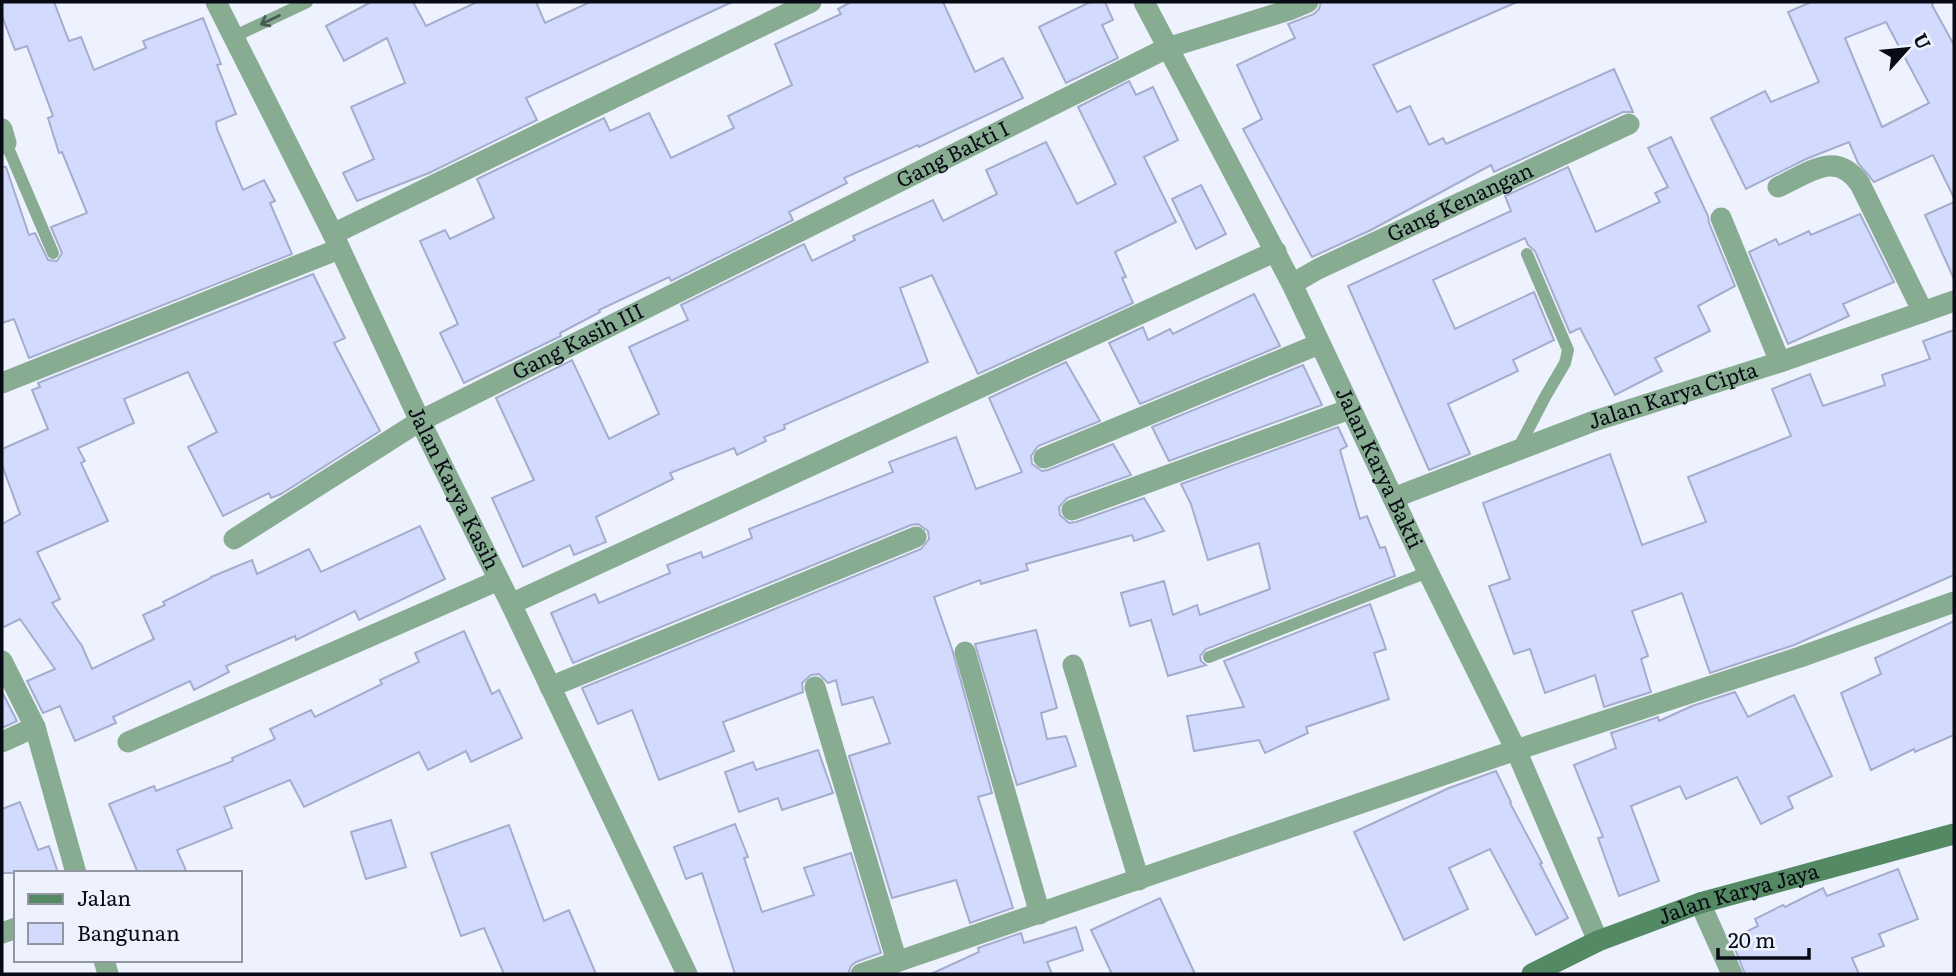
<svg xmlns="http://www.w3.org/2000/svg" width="1956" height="976" font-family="Literata,serif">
<rect width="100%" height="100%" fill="#eef2ff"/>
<g fill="#d2dbfe" stroke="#a5adcd" stroke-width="2" fill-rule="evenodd">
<path d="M 2,2 L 54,2 L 69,41 L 81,37 L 94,70 L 146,48 L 143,41 L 203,18 L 221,64 L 217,65 L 236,114 L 216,122 L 217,129 L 243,190 L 264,180 L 275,201 L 270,203 L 292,254 L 29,358 L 14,319 L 2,323 L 2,167 L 6,167 L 29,235 L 35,233 L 48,260 L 57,261 L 62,253 L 51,227 L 87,213 L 62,152 L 59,153 L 48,118 L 53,116 L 27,46 L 15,50 L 2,16 Z"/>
<path d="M 371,2 L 413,2 L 426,26 L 477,2 L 536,2 L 545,23 L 590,2 L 732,2 L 526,98 L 537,120 L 429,173 L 357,201 L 343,173 L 374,159 L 351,107 L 405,83 L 387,38 L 344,61 L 326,26 Z"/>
<path d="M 851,2 L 943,2 L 975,72 L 1003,58 L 1023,98 L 919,147 L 918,145 L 844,178 L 847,183 L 789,212 L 793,220 L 671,281 L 669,277 L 599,310 L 600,312 L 560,333 L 561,336 L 464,383 L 440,333 L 458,324 L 420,241 L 445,230 L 450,239 L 494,218 L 477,179 L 604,118 L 610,131 L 649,113 L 671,158 L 734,128 L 728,116 L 792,85 L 775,44 L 841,14 L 838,9 Z"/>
<path d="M 1090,2 L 1105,2 L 1113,20 L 1102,25 L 1118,58 L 1066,83 L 1039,27 Z"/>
<path d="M 1321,2 L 1517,2 L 1373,65 L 1397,112 L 1410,106 L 1429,145 L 1443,138 L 1446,144 L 1614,69 L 1633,112 L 1623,112 L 1494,172 L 1491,165 L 1371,230 L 1312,257 L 1243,129 L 1262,119 L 1237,65 L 1295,38 L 1288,24 L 1314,14 L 1319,9 Z"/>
<path d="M 1811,2 L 1934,2 L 1932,5 L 1954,45 L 1954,198 L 1933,155 L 1874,182 L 1858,163 L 1849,142 L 1806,159 L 1746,189 L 1711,118 L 1765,91 L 1771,102 L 1819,82 L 1788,12 ZM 1886,22 L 1929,103 L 1882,127 L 1845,38 Z"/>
<path d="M 1129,81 L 1136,95 L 1153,87 L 1178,140 L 1144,157 L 1176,222 L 1115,252 L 1126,277 L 1122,278 L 1133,303 L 978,374 L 932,275 L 900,288 L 928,362 L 784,425 L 785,429 L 764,437 L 766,441 L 737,455 L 734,448 L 670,473 L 673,479 L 596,517 L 606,542 L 574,555 L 570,545 L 523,567 L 492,498 L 534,480 L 496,398 L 572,360 L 609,439 L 659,414 L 629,347 L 688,320 L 681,305 L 804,244 L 812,261 L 855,240 L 853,236 L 933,200 L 943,221 L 997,194 L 986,170 L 1046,142 L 1077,204 L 1116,184 L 1078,107 Z"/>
<path d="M 1671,137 L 1708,216 L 1709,223 L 1735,286 L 1698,306 L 1710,331 L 1655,358 L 1662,371 L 1615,395 L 1580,328 L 1570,333 L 1535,251 L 1528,245 L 1525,238 L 1433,280 L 1455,329 L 1534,292 L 1554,340 L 1513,360 L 1518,371 L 1448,404 L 1470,454 L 1429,470 L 1348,286 L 1511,211 L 1505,196 L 1568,167 L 1596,232 L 1660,202 L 1655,193 L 1668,187 L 1648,148 Z"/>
<path d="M 1201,185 L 1226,234 L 1196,249 L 1172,199 Z"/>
<path d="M 1954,202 L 1954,279 L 1925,215 Z"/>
<path d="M 1860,214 L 1894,282 L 1843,304 L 1849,316 L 1788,344 L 1749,252 L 1776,239 L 1779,245 L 1809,231 L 1811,235 Z"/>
<path d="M 313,274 L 345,338 L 334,343 L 380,431 L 281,494 L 271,498 L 269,493 L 223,516 L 188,447 L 217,432 L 188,372 L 124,399 L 134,423 L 78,448 L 85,461 L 81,463 L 108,521 L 37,552 L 60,599 L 52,603 L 82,646 L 92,669 L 154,639 L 143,615 L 165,605 L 163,602 L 211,578 L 211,577 L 252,560 L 257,574 L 309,549 L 321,572 L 420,526 L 445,579 L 359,620 L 355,611 L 296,640 L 295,636 L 226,666 L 229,672 L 194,690 L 190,681 L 113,717 L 116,723 L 75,741 L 60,706 L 43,713 L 27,681 L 55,669 L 20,619 L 2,628 L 2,524 L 20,514 L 2,465 L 2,449 L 48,429 L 32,390 L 40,387 L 38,383 Z"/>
<path d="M 1254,294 L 1280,346 L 1140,404 L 1109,343 L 1143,327 L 1148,340 L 1170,329 L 1173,334 Z"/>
<path d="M 1954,330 L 1954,575 L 1794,645 L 1710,673 L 1682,593 L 1632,611 L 1648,656 L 1641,659 L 1651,692 L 1604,707 L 1595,675 L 1545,693 L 1530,649 L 1514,654 L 1489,586 L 1510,579 L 1483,503 L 1610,454 L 1642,545 L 1706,522 L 1688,477 L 1791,436 L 1772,389 L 1810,374 L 1823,406 L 1885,385 L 1882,375 L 1930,359 L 1923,341 Z"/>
<path d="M 1066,362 L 1100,421 L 1038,446 L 1031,456 L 1032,464 L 1042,471 L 1048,470 L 1113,444 L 1131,475 L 1067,498 L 1059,507 L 1060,515 L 1069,523 L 1076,522 L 1144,498 L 1164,531 L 1134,541 L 1132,535 L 1026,564 L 1028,570 L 981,584 L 980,580 L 934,597 L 952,649 L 992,793 L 978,797 L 1013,908 L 970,923 L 956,880 L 892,898 L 849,756 L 890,743 L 873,697 L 842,705 L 836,680 L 828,683 L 819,674 L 811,675 L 802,683 L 803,692 L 723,722 L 734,751 L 659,780 L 632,710 L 598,724 L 582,688 L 921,549 L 929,539 L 928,531 L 918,524 L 911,525 L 573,663 L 551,613 L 595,594 L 599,603 L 670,573 L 667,565 L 701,552 L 703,558 L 752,538 L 749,529 L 893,472 L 889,462 L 956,437 L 976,489 L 1022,472 L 989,398 Z"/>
<path d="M 1303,365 L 1322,405 L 1169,461 L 1152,427 Z"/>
<path d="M 1338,427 L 1347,446 L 1340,450 L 1360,519 L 1367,516 L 1380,548 L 1385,547 L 1395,576 L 1206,649 L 1200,656 L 1201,661 L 1206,665 L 1168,676 L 1151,620 L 1130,626 L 1121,593 L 1164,581 L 1173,615 L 1197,605 L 1200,615 L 1270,589 L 1259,543 L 1208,560 L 1191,504 L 1181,484 Z"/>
<path d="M 1370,604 L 1386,649 L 1374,653 L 1389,699 L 1306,727 L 1308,733 L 1265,753 L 1259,740 L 1194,751 L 1187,716 L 1244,707 L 1224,661 Z"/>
<path d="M 1954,621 L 1954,735 L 1915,752 L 1914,749 L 1871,770 L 1841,693 L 1881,674 L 1875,658 Z"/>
<path d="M 1036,630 L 1057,708 L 1041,713 L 1047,739 L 1066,736 L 1076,766 L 1017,785 L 975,644 Z"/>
<path d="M 464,631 L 492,694 L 499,690 L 522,738 L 471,762 L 466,751 L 428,770 L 419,752 L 304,807 L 290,780 L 224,807 L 232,828 L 177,850 L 187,873 L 138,873 L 109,804 L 154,786 L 156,791 L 233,761 L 232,758 L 275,739 L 270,729 L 311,710 L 315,717 L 382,684 L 380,680 L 419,662 L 415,653 Z"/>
<path d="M 2,692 L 17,721 L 2,728 Z"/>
<path d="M 1735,692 L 1748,717 L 1794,695 L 1832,776 L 1788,797 L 1793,808 L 1761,824 L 1737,777 L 1686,799 L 1680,786 L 1631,806 L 1659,881 L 1619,896 L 1598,838 L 1603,837 L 1574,765 L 1616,748 L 1611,733 L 1658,717 L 1659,721 L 1692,706 Z"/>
<path d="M 818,750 L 833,793 L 782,810 L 778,798 L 739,812 L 725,772 L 753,762 L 756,770 Z"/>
<path d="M 1496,771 L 1511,802 L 1510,803 L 1542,863 L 1540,864 L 1568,918 L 1536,935 L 1490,849 L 1449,868 L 1468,909 L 1404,940 L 1354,832 L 1449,788 Z"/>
<path d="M 20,802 L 38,850 L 49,846 L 58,873 L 2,873 L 2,809 Z"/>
<path d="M 391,820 L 406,867 L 366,879 L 351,832 Z"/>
<path d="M 735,824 L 748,857 L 744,858 L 762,912 L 814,895 L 804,868 L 851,853 L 881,953 L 856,962 L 851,966 L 848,974 L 735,974 L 702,873 L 686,879 L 674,847 Z"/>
<path d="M 509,825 L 544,921 L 569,910 L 596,974 L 504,974 L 484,928 L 461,936 L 431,853 Z"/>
<path d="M 1898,869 L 1918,919 L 1879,934 L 1884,946 L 1852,958 L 1859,974 L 1745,974 L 1731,939 L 1758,926 L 1755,919 L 1783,905 L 1785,907 L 1823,888 L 1827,896 Z"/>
<path d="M 1160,898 L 1195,974 L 1112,974 L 1091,930 Z"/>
<path d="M 1076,927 L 1083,950 L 1047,962 L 1052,974 L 931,974 L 979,952 L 978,948 L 1021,933 L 1024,943 Z"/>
</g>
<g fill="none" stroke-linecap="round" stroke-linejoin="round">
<g stroke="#88ac91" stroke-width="12">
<path d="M 233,37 L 307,2"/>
<path d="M 6,143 L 53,253"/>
<path d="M 1518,449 L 1545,397 L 1565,363 L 1568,350 L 1527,254"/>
<path d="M 1209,657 L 1428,572"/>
</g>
<g stroke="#88ac91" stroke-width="21">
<path id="s1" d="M 216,2 L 333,234 L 420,421 L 511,604 L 687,974"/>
<path id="s2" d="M 1144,2 L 1292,284 L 1428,572 L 1516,750 L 1598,941"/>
<path d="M 2,129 L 6,143 L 2,144"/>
<path d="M 1778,187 C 1809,173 1836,149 1860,184 L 1923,312"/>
<path d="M 1721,218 L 1780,362"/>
<path d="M 333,234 L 811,2"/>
<path id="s3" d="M 1292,284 L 1318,269 L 1629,124"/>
<path d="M 2,383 L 339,249"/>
<path d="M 1044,458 L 1319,344"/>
<path id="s4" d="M 1393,498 L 1594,421 L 1780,362 L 1954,301"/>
<path d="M 1072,510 L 1350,409"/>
<path id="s5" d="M 234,539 L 420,421 L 738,262 L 1167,48 L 1289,10 L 1308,2"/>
<path d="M 511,604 L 1276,251"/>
<path d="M 965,652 L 1040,914"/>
<path d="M 2,661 L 35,727 L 76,873"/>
<path d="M 1073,665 L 1139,880"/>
<path d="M 550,687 L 916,537"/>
<path d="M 815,687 L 897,962"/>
<path d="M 2,742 L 35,727"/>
<path d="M 128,742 L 499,580"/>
<path d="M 1700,903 L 1732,974"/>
<path d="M 2,933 L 16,928"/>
<path d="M 104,960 L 108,974"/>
<path d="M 861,974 L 1516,750 L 1800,657 L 1954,602"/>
</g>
<path stroke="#538963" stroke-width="21" id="s6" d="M 1532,974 L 1598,941 L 1700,903 L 1954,834"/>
</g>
<defs><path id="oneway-shaft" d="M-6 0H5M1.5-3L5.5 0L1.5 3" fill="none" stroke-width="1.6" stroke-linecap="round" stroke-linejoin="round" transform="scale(1.75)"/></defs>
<use stroke="#485c53" href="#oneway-shaft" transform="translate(270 20) rotate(154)"/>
<g text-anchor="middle" stroke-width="7" stroke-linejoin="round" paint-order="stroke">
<g font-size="21" fill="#080b15" stroke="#eef2ff">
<text dy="7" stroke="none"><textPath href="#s5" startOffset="816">Gang Bakti I</textPath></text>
<text dy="7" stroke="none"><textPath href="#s3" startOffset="187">Gang Kenangan</textPath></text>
<text dy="7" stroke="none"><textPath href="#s5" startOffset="397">Gang Kasih III</textPath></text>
<text dy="7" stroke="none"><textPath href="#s4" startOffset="298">Jalan Karya Cipta</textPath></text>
<text dy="7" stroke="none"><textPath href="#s2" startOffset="522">Jalan Karya Bakti</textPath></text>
<text dy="7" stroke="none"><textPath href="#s1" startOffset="541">Jalan Karya Kasih</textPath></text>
<text dy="7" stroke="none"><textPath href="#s6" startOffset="222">Jalan Karya Jaya</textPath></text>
</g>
</g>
<rect width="1956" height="976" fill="none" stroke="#080b15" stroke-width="7"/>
<rect x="14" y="871" width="228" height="91" fill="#eef2ff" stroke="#9296a1" stroke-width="2"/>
<rect x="28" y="894" width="35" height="10" fill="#538963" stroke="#9296a1" stroke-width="2"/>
<text x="77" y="906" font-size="21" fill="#080b15">Jalan</text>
<rect x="28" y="923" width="35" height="21" fill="#d2dbfe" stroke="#9296a1" stroke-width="2"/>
<text x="77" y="941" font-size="21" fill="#080b15">Bangunan</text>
<g transform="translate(1907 49) rotate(63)" stroke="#eef2ff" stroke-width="5" paint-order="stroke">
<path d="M0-5L12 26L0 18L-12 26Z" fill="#080b15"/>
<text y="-10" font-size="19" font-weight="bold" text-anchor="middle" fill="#080b15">U</text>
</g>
<path d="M1718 948v10h91v-10" fill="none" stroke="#080b15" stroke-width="3.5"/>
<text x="1728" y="948" font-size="21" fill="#080b15" stroke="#eef2ff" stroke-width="5" paint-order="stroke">20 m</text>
</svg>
